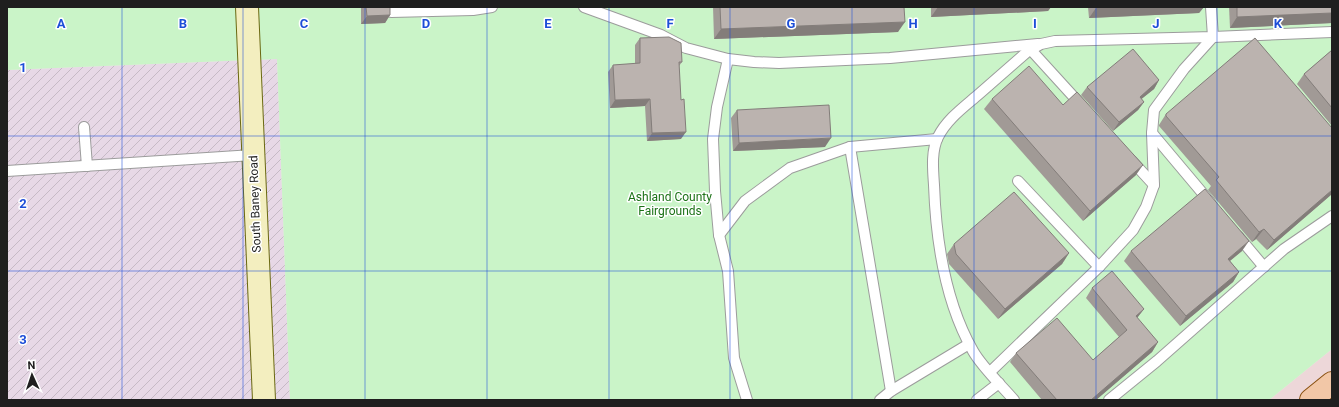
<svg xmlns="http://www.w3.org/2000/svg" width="1339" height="407" font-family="Roboto,sans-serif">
<defs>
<pattern id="industrial-furrows" width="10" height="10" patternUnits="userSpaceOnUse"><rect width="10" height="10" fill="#e7d8e6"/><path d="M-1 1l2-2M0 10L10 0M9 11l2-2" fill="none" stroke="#c6b9c5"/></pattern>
</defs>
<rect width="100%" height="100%" fill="#eeeae6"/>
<path fill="#edd7d9" d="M 1332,349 L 1332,400 L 1269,400 Z"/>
<path fill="url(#industrial-furrows)" d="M 277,59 L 290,400 L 7,400 L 7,70 Z"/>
<path fill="#caf4c8" d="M 7,7 L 1332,7 L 1332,349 L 1269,400 L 290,400 L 277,59 L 7,70 Z"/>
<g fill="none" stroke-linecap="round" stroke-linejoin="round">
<g stroke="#9c9c9c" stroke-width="12">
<g id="lane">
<path d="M 584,7 L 661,35 L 686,48 L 728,59 L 754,62 L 779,63 L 890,58 L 1038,44"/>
<path d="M 391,12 L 473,10 L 492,7"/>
<path d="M 1031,50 L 1082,106"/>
<path d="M 728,59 L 717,107 L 713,139 L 715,191 L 719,235 L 728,271 L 734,358 L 747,400"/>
<path d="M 84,127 L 87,166"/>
<path d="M 1152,133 L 1210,202"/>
<path d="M 850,147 L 891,391"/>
<path d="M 1132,161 L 1154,185"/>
<path d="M 7,171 L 253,155"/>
<path d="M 1018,181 L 1099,267"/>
<path d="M 719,235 L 745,201 L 790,168 L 850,147 L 937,139"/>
<path d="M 1238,236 L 1264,267"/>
<path d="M 990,372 L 1099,267 L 1133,230 L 1146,207 L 1154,185 L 1152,133 L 1154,110 L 1184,69 L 1213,37 L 1332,32"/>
<path d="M 880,400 L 891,391 L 969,344"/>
<path d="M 977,400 L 999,383"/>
<path d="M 1014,400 C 1002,386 982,367 973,351 C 945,302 936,241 934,185 C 933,170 931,151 938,137 C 947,119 964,107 979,94 C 995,80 1011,66 1027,52 L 1041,44 L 1055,41 L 1213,37 L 1211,7"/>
<path d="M 1109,400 L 1157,361 L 1284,249 L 1332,216"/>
</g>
</g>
<g stroke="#6a6811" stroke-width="24">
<path id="secondary" d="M 247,7 L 264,400"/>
</g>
<g stroke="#895010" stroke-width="24">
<path id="primary" d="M 1311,400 L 1332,383"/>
</g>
<use href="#lane" stroke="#fff" stroke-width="10"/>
<use href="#secondary" stroke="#f3eebf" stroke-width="22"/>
<use href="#primary" stroke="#f2c7a7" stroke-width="22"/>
</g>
<g fill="#a19a96">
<path d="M 361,7 L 390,7 L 390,15 L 385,23 L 361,24 Z"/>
<path d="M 713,7 L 904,7 L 898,32 L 714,39 Z"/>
<path d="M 931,7 L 1051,7 L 1048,11 L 931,17 Z"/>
<path d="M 1088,7 L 1204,7 L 1199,13 L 1089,18 Z"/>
<path d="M 1229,7 L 1332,7 L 1332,23 L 1230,28 Z"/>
<path d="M 640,38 L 682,62 L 679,66 L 681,139 L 647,141 L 645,106 L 610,108 L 608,72 L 613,65 L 635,64 L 635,45 Z"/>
<path d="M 1332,50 L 1332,126 L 1297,84 L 1304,74 Z"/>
<path d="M 1159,80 L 1154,89 L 1141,99 L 1144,102 L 1138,110 L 1113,131 L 1081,95 L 1087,87 Z"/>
<path d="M 992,99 L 1063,105 L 1136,175 L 1083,221 L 984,109 Z"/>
<path d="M 737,110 L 825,147 L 733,151 L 731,118 Z"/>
<path d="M 1166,114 L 1332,194 L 1267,250 L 1256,239 L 1252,242 L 1208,190 L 1211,186 L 1159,126 L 1159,125 Z"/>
<path d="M 954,244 L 1069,253 L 1062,264 L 998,319 L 949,264 L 947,254 Z"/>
<path d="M 1131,251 L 1242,251 L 1230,261 L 1239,272 L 1233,282 L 1180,326 L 1124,261 Z"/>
<path d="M 1092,288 L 1144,309 L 1137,318 L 1158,342 L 1152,352 L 1096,400 L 1042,400 L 1010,362 L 1016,353 L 1093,360 L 1119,337 L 1086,298 Z"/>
</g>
<g fill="#837d7a">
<path d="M 938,7 L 1051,7 L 1048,11 L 931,17 Z"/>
<path d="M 1119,7 L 1204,7 L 1199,13 L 1089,18 L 1096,8 Z"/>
<path d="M 1332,13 L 1332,23 L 1230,28 L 1237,17 Z"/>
<path d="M 390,15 L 385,23 L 361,24 L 367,16 Z"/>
<path d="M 905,22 L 898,32 L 714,39 L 721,29 Z"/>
<path d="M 1159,80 L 1154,89 L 1134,105 L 1140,97 Z"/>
<path d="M 650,99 L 645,106 L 610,108 L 615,100 Z"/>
<path d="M 1144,102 L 1138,110 L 1113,131 L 1119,122 Z"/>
<path d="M 686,132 L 681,139 L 647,141 L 652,133 Z"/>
<path d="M 831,138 L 825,147 L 733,151 L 739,143 Z"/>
<path d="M 1143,165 L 1136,175 L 1083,221 L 1090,211 Z"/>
<path d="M 1332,190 L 1332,194 L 1267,250 L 1274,240 Z"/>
<path d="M 1264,229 L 1256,239 L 1252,242 L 1259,232 Z"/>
<path d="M 1249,241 L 1242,251 L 1221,268 L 1228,259 Z"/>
<path d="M 1069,253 L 1062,264 L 998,319 L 1005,309 Z"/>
<path d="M 1239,272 L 1233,282 L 1180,326 L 1186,316 Z"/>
<path d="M 1144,309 L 1137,318 L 1136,316 Z"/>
<path d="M 1158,342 L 1152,352 L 1096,400 L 1091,400 Z"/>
</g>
<g fill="#bbb3af" stroke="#837d7a">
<path d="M 366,7 L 390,7 L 390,15 L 367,16 Z"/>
<path d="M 720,7 L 904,7 L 905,22 L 721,29 Z"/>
<path d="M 1096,7 L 1119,7 L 1096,8 Z"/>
<path d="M 1237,7 L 1332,7 L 1332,13 L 1237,17 Z"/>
<path d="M 669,37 L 681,43 L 682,62 L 679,62 L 681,100 L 684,99 L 686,132 L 652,133 L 650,99 L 615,100 L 613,65 L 640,63 L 640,38 Z"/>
<path d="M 1255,38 L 1332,128 L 1332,190 L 1274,240 L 1264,229 L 1259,232 L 1216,180 L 1219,177 L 1166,116 L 1166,114 Z"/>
<path d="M 1133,49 L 1159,80 L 1140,97 L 1144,102 L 1119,122 L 1087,87 Z"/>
<path d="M 1332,50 L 1332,108 L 1304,74 Z"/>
<path d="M 1029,66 L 1063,105 L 1077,92 L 1143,165 L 1090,211 L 992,99 Z"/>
<path d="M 829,105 L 831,138 L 739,143 L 737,110 Z"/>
<path d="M 1205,189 L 1249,241 L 1228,259 L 1239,272 L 1186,316 L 1131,251 Z"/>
<path d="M 1014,192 L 1069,253 L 1005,309 L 956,254 L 954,244 Z"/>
<path d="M 1112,271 L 1144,309 L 1136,316 L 1158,342 L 1091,400 L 1057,400 L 1016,353 L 1057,318 L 1093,360 L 1127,330 L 1092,288 Z"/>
</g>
<path fill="none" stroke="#1d4ed8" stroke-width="1" stroke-opacity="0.55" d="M 122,7 L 122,400M 243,7 L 243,400M 365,7 L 365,400M 487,7 L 487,400M 609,7 L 609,400M 730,7 L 730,400M 852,7 L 852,400M 974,7 L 974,400M 1096,7 L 1096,400M 1217,7 L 1217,400M 7,136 L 1332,136M 7,271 L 1332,271"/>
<g text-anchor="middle" stroke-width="3" stroke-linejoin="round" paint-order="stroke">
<g font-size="12" fill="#1c7217" stroke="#fff">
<text x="670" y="201">Ashland County<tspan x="670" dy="14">Fairgrounds</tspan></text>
</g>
<g font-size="12" fill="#1f1f1f" stroke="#fff">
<text transform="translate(255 204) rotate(-92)" y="4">South Baney Road</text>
</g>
</g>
<g font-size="13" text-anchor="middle" font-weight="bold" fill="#1d4ed8" stroke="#fff" stroke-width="3" stroke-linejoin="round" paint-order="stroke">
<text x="61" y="28">A</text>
<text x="183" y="28">B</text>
<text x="304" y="28">C</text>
<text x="426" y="28">D</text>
<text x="548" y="28">E</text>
<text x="670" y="28">F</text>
<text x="791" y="28">G</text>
<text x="913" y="28">H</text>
<text x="1035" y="28">I</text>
<text x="1156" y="28">J</text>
<text x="1278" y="28">K</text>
<text x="23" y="72">1</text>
<text x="23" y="208">2</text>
<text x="23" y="344">3</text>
</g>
<rect width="1339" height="407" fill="none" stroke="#1f1f1f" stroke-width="16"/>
<g transform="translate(32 375) rotate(357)" stroke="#ffffff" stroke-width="3" paint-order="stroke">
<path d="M0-3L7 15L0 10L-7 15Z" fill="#1f1f1f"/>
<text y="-6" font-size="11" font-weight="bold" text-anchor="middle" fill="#1f1f1f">N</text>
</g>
</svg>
